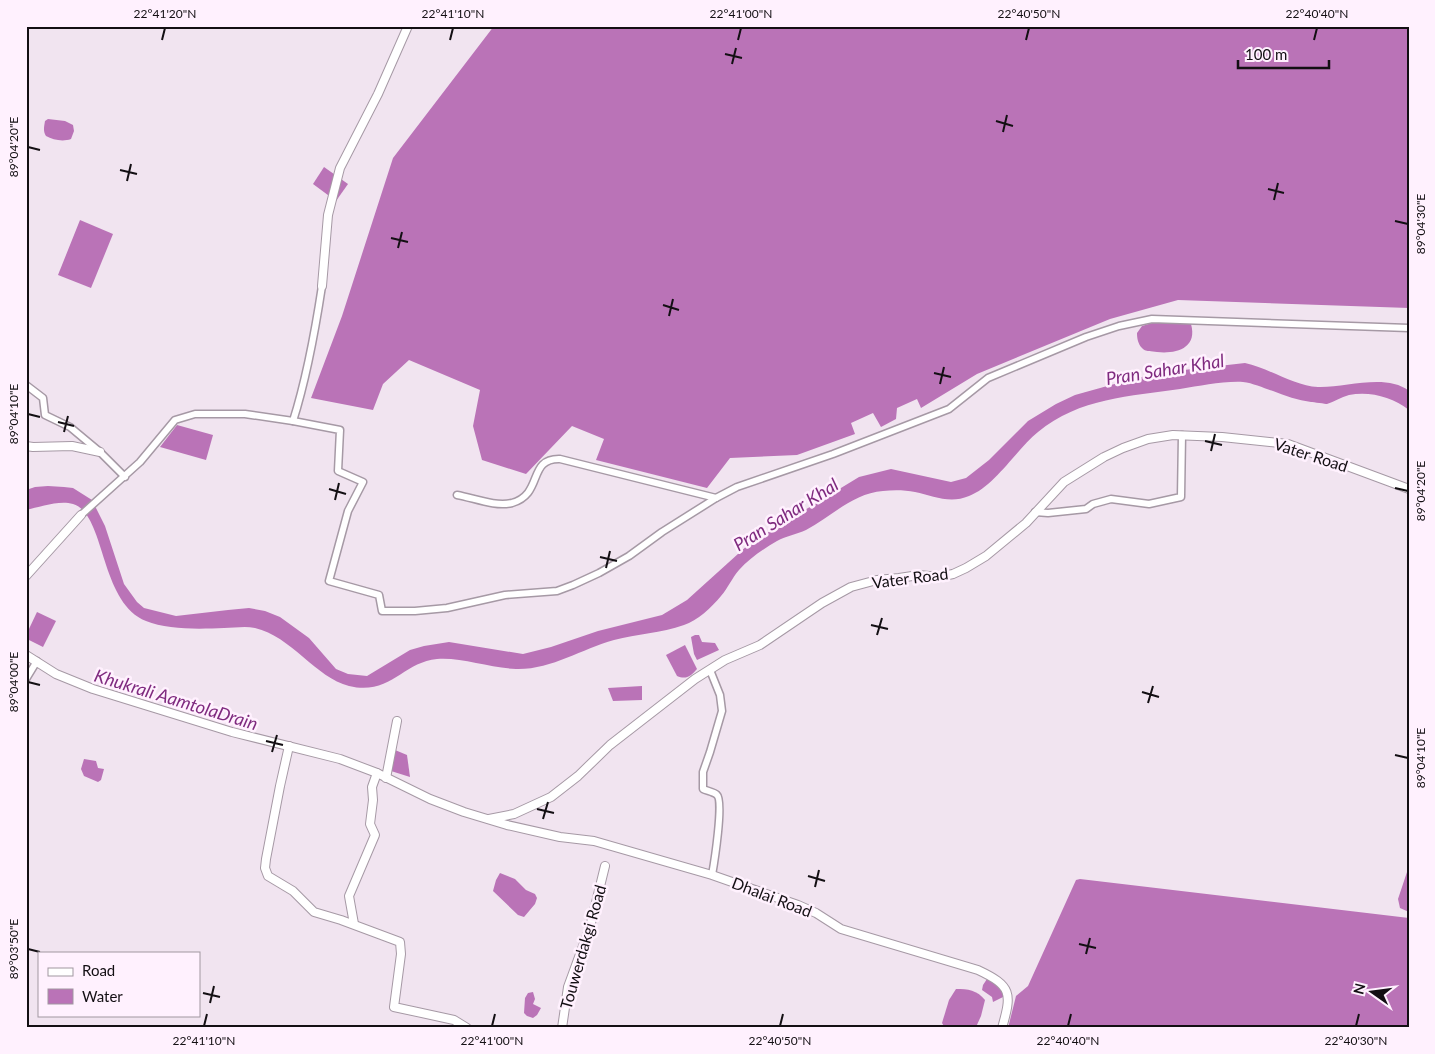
<svg xmlns="http://www.w3.org/2000/svg" width="1435" height="1054" font-family="Lato,sans-serif">
<rect width="100%" height="100%" fill="#f1e4f0"/>
<g fill="#ba73b7">
<path d="M 494,26 L 1409,26 L 1409,308 L 1178,300 L 1110,319 L 977,374 L 921,408 L 917,399 L 897,408 L 896,419 L 881,427 L 873,413 L 851,423 L 855,434 L 797,455 L 730,458 L 707,488 L 596,460 L 604,439 L 572,426 L 526,474 L 482,460 L 473,426 L 480,390 L 409,360 L 383,384 L 373,410 L 311,398 L 342,316 L 393,158 Z"/>
<path d="M 48,119 L 65,121 L 73,125 L 74,131 L 71,139 C 63,142 53,140 46,136 C 43,131 44,127 45,121 Z"/>
<path d="M 324,167 L 348,184 L 336,201 L 313,184 Z"/>
<path d="M 80,220 L 113,234 L 91,288 L 58,275 Z"/>
<path d="M 1177,322 L 1191,324 C 1198,349 1175,354 1157,352 C 1152,351 1145,352 1142,348 C 1138,344 1137,338 1137,333 L 1142,326 L 1152,323 Z"/>
<path d="M 1245,363 C 1269,368 1294,386 1318,387 C 1345,388 1386,373 1409,391 L 1409,410 C 1392,397 1370,391 1349,395 C 1341,397 1334,402 1327,404 C 1326,404 1313,402 1311,402 C 1298,400 1285,396 1273,391 C 1263,388 1253,383 1243,382 C 1222,381 1201,386 1180,389 C 1131,396 1079,398 1038,432 C 1016,450 995,486 969,496 C 950,504 933,496 915,492 C 905,490 893,490 883,491 C 853,493 831,517 806,530 C 797,534 786,536 777,541 C 763,549 749,559 739,570 C 732,578 728,588 721,596 C 712,607 697,621 684,625 C 661,633 637,634 614,640 C 581,649 551,670 516,669 C 490,668 461,657 437,659 C 403,662 390,696 349,686 C 316,678 291,636 255,628 C 245,626 234,628 224,628 C 200,629 167,630 146,621 C 99,602 106,514 73,504 C 59,500 40,507 26,510 L 26,490 L 35,487 L 48,486 L 64,487 L 73,488 L 92,500 L 105,526 L 124,584 L 137,602 L 144,608 L 176,616 L 228,610 L 249,608 L 265,611 L 280,617 L 309,638 L 336,669 L 348,674 L 367,676 L 410,650 L 424,646 L 449,642 L 523,654 L 551,647 L 598,631 L 662,615 L 687,600 L 749,544 L 859,477 L 891,469 L 951,482 L 966,478 L 989,460 L 1028,421 L 1056,404 L 1075,395 L 1136,378 L 1175,371 Z"/>
<path d="M 177,425 L 213,435 L 206,460 L 160,447 Z"/>
<path d="M 37,612 L 56,621 L 43,647 L 29,640 L 28,631 Z"/>
<path d="M 695,635 L 699,635 L 702,642 L 715,643 L 719,650 L 697,660 L 694,654 L 691,637 Z"/>
<path d="M 685,645 L 697,669 C 691,676 686,680 677,676 L 666,655 Z"/>
<path d="M 642,686 L 642,700 L 613,701 L 608,688 Z"/>
<path d="M 395,750 L 407,755 L 410,777 L 391,771 Z"/>
<path d="M 84,759 L 96,761 L 98,768 L 104,769 L 101,780 L 98,782 L 84,776 L 81,769 Z"/>
<path d="M 1409,866 L 1409,912 L 1400,908 L 1398,899 Z"/>
<path d="M 500,873 L 515,879 L 526,890 L 535,894 L 537,898 L 535,904 L 524,917 L 518,915 L 493,891 L 496,880 Z"/>
<path d="M 1080,879 L 1409,918 L 1409,1028 L 1008,1028 L 1016,996 L 1028,986 L 1076,880 Z"/>
<path d="M 987,979 L 1001,986 L 1004,994 L 1003,997 L 993,1002 L 992,997 L 982,990 L 983,985 Z"/>
<path d="M 956,989 C 968,989 977,990 985,1000 L 981,1016 L 976,1027 L 945,1028 L 942,1023 L 949,1000 Z"/>
<path d="M 533,992 L 535,999 L 533,1004 L 541,1008 L 537,1015 L 533,1018 L 527,1016 L 524,1013 L 525,998 L 528,993 Z"/>
</g>
<g fill="none" stroke-linecap="round" stroke-linejoin="round">
<g stroke="#a699a5" stroke-width="9">
<g id="minor">
<path d="M 26,385 L 43,398 L 45,415 L 70,427 L 100,452 L 125,477"/>
<path d="M 293,421 L 340,430 L 338,471 L 363,482 L 348,511 L 329,581 L 379,595 L 382,611 L 415,611 L 447,608 L 505,595 L 557,591 L 573,585 L 599,573 L 629,556 L 662,532 L 716,498 L 737,487 L 833,454 L 949,409 L 988,378 L 1086,337 L 1119,326 L 1152,319 L 1409,328"/>
<path d="M 457,495 C 474,498 495,507 512,503 C 544,494 527,458 560,459 L 716,498"/>
<path d="M 1035,512 L 1048,513 L 1086,509 L 1093,504 L 1111,499 L 1149,504 L 1181,497 L 1182,435"/>
<path d="M 81,515 L 140,462 L 175,420 L 195,414 L 245,414 L 293,421 C 307,377 315,332 322,286"/>
<path d="M 710,670 L 720,695 L 722,711 L 710,752 L 703,772 L 703,789 C 707,791 714,792 717,795 C 724,801 714,864 712,875"/>
<path d="M 26,679 L 37,661"/>
</g>
</g>
<g stroke="#a699a5" stroke-width="10">
<g id="tertiary">
<path d="M 322,286 L 328,215 L 340,168 L 378,94 L 408,26"/>
<path d="M 26,446 L 33,447 L 72,446 L 100,452"/>
<path d="M 26,576 L 81,515"/>
<path d="M 26,655 L 56,674 L 93,689 L 232,732 L 340,759 L 377,773 L 430,799 L 464,812 L 507,825 L 560,837 L 594,841 L 712,875 L 798,905 L 816,913 L 841,929 L 978,970 C 1012,986 1012,993 1002,1028"/>
<path d="M 289,746 L 280,786 L 266,859 L 265,868 L 268,876 L 293,891 L 314,912 L 341,920 L 400,942 L 401,954 L 394,1007 L 454,1020 L 467,1028"/>
<path d="M 386,778 L 397,721"/>
<path d="M 489,819 L 514,814 L 551,797 L 578,776 L 610,745 L 695,679 L 725,660 L 760,645 L 822,603 L 851,587 L 877,580 L 899,578 L 919,575 L 939,577 L 953,574 L 966,568 L 986,556 L 1026,523 L 1064,482 L 1104,457 L 1123,448 L 1148,439 L 1173,435 L 1222,437 L 1288,444 L 1409,489"/>
<path d="M 354,924 L 349,896 L 375,835 L 370,824 L 373,800 L 372,787 L 377,773"/>
<path d="M 562,1028 L 568,987 L 590,927 L 605,866"/>
</g>
</g>
<use href="#minor" stroke="#fff" stroke-width="6"/>
<use href="#tertiary" stroke="#fff" stroke-width="8"/>
</g>
<path fill="none" stroke="#130f13" stroke-width="2" d="M 162,40 L 165,28M 450,40 L 453,28M 738,40 L 741,28M 1026,40 L 1029,28M 1314,40 L 1317,28M 725,54 L 742,58M 732,64 L 736,48M 996,121 L 1013,126M 1003,132 L 1007,115M 28,147 L 40,150M 120,170 L 137,174M 127,181 L 131,164M 1268,189 L 1284,193M 1274,200 L 1278,183M 1395,221 L 1408,224M 391,238 L 408,242M 398,248 L 402,232M 663,305 L 679,310M 669,316 L 673,299M 934,373 L 951,377M 940,384 L 944,367M 28,414 L 40,417M 58,422 L 74,426M 64,432 L 68,416M 1205,441 L 1222,445M 1211,451 L 1215,434M 1395,488 L 1408,491M 329,489 L 346,494M 335,500 L 339,483M 600,557 L 617,561M 606,568 L 610,551M 871,625 L 888,629M 877,635 L 882,618M 28,682 L 40,685M 1142,692 L 1159,697M 1148,703 L 1153,686M 266,741 L 283,745M 272,752 L 277,735M 1395,755 L 1408,758M 537,809 L 554,813M 543,819 L 548,802M 808,876 L 825,881M 815,887 L 819,870M 1079,944 L 1096,948M 28,949 L 40,952M 1086,954 L 1090,938M 203,993 L 220,997M 210,1003 L 214,986M 204,1026 L 207,1014M 492,1026 L 495,1014M 780,1026 L 783,1014M 1068,1026 L 1071,1014M 1356,1026 L 1359,1014"/>
<g text-anchor="middle" stroke-width="5" stroke-linejoin="round" paint-order="stroke">
<g font-size="16" fill="#130f13" stroke="#fff1fe">
<text transform="translate(1311 455) rotate(18)" y="6">Vater Road</text>
<text transform="translate(910 578) rotate(-7)" y="6">Vater Road</text>
<text transform="translate(772 897) rotate(21)" y="6">Dhalai Road</text>
<text transform="translate(583 947) rotate(-74)" y="6">Touwerdakgi Road</text>
</g>
<g font-size="18" font-style="italic" fill="#7f2a7f" stroke="#fff1fe">
<text transform="translate(1165 370) rotate(-9)" y="6">Pran Sahar Khal</text>
<text transform="translate(786 515) rotate(-32)" y="6">Pran Sahar Khal</text>
<text transform="translate(176 700) rotate(17)" y="6">Khukrali AamtolaDrain</text>
</g>
</g>
<rect width="1435" height="1054" fill="none" stroke="#fff1fe" stroke-width="55"/>
<rect x="38" y="952" width="162" height="65" fill="#fff1fe" stroke="#a197a0"/>
<rect x="48" y="968" width="25" height="8" fill="#ffffff" stroke="#a197a0"/>
<text x="82" y="976" font-size="15" fill="#130f13">Road</text>
<rect x="48" y="989" width="25" height="15" fill="#ba73b7" stroke="#a197a0"/>
<text x="82" y="1002" font-size="15" fill="#130f13">Water</text>
<g transform="translate(1372 992) rotate(284)" stroke="#fff1fe" stroke-width="4" paint-order="stroke">
<path d="M0-4L9 19L0 12L-9 19Z" fill="#130f13"/>
<text y="-8" font-size="14" font-weight="bold" text-anchor="middle" fill="#130f13">N</text>
</g>
<path d="M1238 60v8h91v-8" fill="none" stroke="#130f13" stroke-width="2.5"/>
<text x="1245" y="60" font-size="15" fill="#130f13" stroke="#fff1fe" stroke-width="4" paint-order="stroke">100 m</text>
<rect x="28" y="28" width="1380" height="998" fill="none" stroke="#130f13" stroke-width="2"/>
<g font-size="12" text-anchor="middle" fill="#130f13">
<text x="165" y="18">22°41'20"N</text>
<text x="453" y="18">22°41'10"N</text>
<text x="741" y="18">22°41'00"N</text>
<text x="1029" y="18">22°40'50"N</text>
<text x="1317" y="18">22°40'40"N</text>
<text transform="translate(14 147) rotate(-90)" y="4">89°04'20"E</text>
<text transform="translate(1421 224) rotate(-90)" y="4">89°04'30"E</text>
<text transform="translate(14 414) rotate(-90)" y="4">89°04'10"E</text>
<text transform="translate(1421 491) rotate(-90)" y="4">89°04'20"E</text>
<text transform="translate(14 682) rotate(-90)" y="4">89°04'00"E</text>
<text transform="translate(1421 758) rotate(-90)" y="4">89°04'10"E</text>
<text transform="translate(14 949) rotate(-90)" y="4">89°03'50"E</text>
<text x="204" y="1045">22°41'10"N</text>
<text x="492" y="1045">22°41'00"N</text>
<text x="780" y="1045">22°40'50"N</text>
<text x="1068" y="1045">22°40'40"N</text>
<text x="1356" y="1045">22°40'30"N</text>
</g>
</svg>
